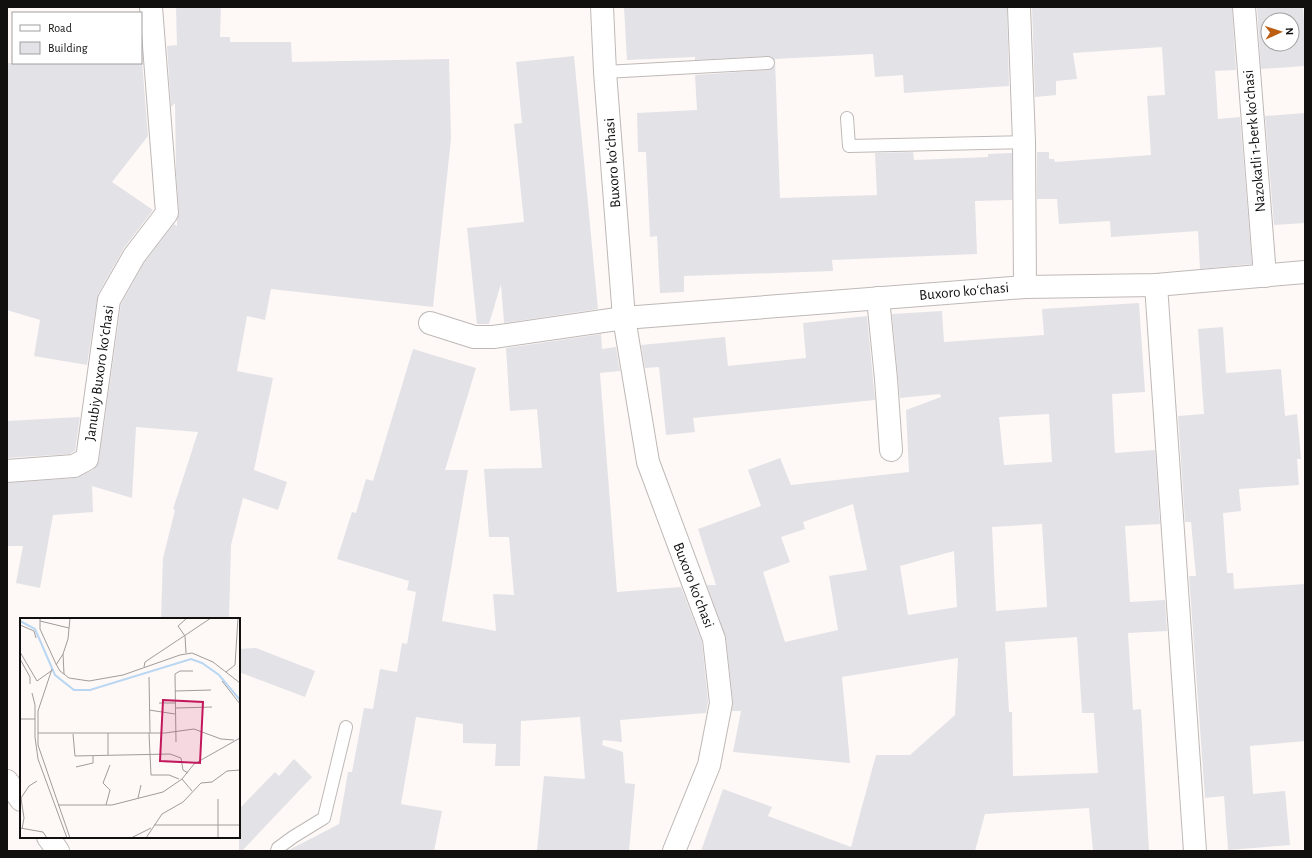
<svg xmlns="http://www.w3.org/2000/svg" width="1312" height="858" font-family="'Alegreya Sans',sans-serif">
<rect width="100%" height="100%" fill="#fef9f7"/>
<g fill="#e3e2e7" fill-rule="evenodd">
<path d="M 176,7 L 221,7 L 220,37 L 230,37 L 230,42 L 291,42 L 292,62 L 449,59 L 451,139 L 433,307 L 271,289 L 265,320 L 247,316 L 237,371 L 273,378 L 254,470 L 287,482 L 278,510 L 243,498 L 231,545 L 229,619 L 161,619 L 163,558 L 175,510 L 173,509 L 198,432 L 136,427 L 132,498 L 92,486 L 93,512 L 53,515 L 40,588 L 16,583 L 23,546 L 7,546 L 7,483 L 75,478 L 93,470 L 97,466 L 99,461 L 121,304 L 144,263 L 174,224 L 177,226 L 177,220 L 179,212 L 176,172 L 175,103 L 171,107 L 167,46 L 177,45 Z"/>
<path d="M 624,7 L 1007,7 L 1009,86 L 904,93 L 903,75 L 875,77 L 873,54 L 775,59 L 780,198 L 877,195 L 875,153 L 913,152 L 914,160 L 988,157 L 988,154 L 1012,153 L 1012,200 L 975,201 L 977,254 L 832,260 L 833,271 L 684,276 L 684,292 L 660,293 L 657,236 L 650,237 L 646,152 L 638,152 L 637,113 L 697,110 L 695,75 L 768,70 L 774,67 L 775,62 L 772,57 L 768,56 L 695,60 L 695,57 L 627,60 Z"/>
<path d="M 1032,7 L 1232,7 L 1236,70 L 1215,71 L 1218,119 L 1240,117 L 1252,264 L 1200,269 L 1198,231 L 1111,237 L 1110,221 L 1059,224 L 1057,199 L 1037,199 L 1037,152 L 1049,152 L 1049,159 L 1054,159 L 1055,162 L 1151,155 L 1147,96 L 1165,95 L 1162,47 L 1073,53 L 1077,79 L 1056,81 L 1056,95 L 1035,97 Z"/>
<path d="M 1257,7 L 1303,7 L 1305,41 L 1305,66 L 1261,69 ZM 1268,20 L 1292,20 L 1292,44 L 1268,44 Z"/>
<path d="M 141,48 L 148,136 L 112,182 L 153,210 L 124,248 L 98,294 L 87,365 L 34,356 L 40,320 L 7,310 L 7,63 L 141,63 Z"/>
<path d="M 574,56 L 598,309 L 504,323 L 501,284 L 489,324 L 477,324 L 467,228 L 524,222 L 514,124 L 522,123 L 516,62 Z"/>
<path d="M 1305,113 L 1305,223 L 1274,225 L 1265,116 Z"/>
<path d="M 1139,303 L 1145,392 L 1112,394 L 1115,453 L 1155,450 L 1160,524 L 1125,526 L 1130,602 L 1165,600 L 1167,631 L 1128,633 L 1133,710 L 1141,709 L 1149,851 L 1093,851 L 1089,808 L 985,814 L 975,851 L 701,851 L 723,789 L 772,807 L 768,816 L 851,847 L 876,755 L 910,755 L 955,715 L 958,658 L 842,677 L 850,763 L 733,752 L 741,711 L 732,711 L 733,702 L 726,638 L 707,585 L 716,585 L 698,529 L 761,506 L 748,470 L 780,458 L 791,485 L 909,472 L 906,410 L 941,397 L 940,394 L 900,398 L 892,314 L 942,311 L 944,342 L 1044,335 L 1042,309 ZM 1049,414 L 1052,462 L 1004,465 L 999,417 ZM 853,504 L 867,570 L 829,576 L 838,630 L 785,642 L 763,572 L 790,562 L 781,537 L 805,529 L 803,522 ZM 1042,524 L 1047,607 L 996,611 L 992,527 ZM 954,551 L 957,607 L 908,615 L 900,566 ZM 1077,637 L 1082,713 L 1094,713 L 1098,773 L 1013,776 L 1012,712 L 1009,712 L 1005,642 Z"/>
<path d="M 867,316 L 875,400 L 693,418 L 695,432 L 666,435 L 659,367 L 645,368 L 641,345 L 725,337 L 728,366 L 806,358 L 803,323 Z"/>
<path d="M 1223,327 L 1226,373 L 1281,369 L 1285,416 L 1297,414 L 1301,459 L 1297,459 L 1299,485 L 1239,489 L 1241,511 L 1223,513 L 1227,573 L 1233,573 L 1234,589 L 1305,584 L 1305,741 L 1250,746 L 1253,794 L 1285,791 L 1290,845 L 1228,850 L 1224,796 L 1205,798 L 1189,576 L 1196,576 L 1191,522 L 1185,522 L 1178,416 L 1204,414 L 1198,329 Z"/>
<path d="M 601,334 L 602,349 L 616,347 L 620,371 L 600,373 L 617,592 L 681,587 L 702,642 L 708,702 L 706,713 L 620,720 L 622,742 L 603,740 L 602,745 L 623,752 L 625,783 L 635,784 L 629,851 L 537,851 L 544,776 L 585,779 L 580,717 L 521,721 L 520,766 L 495,766 L 496,744 L 463,743 L 463,724 L 416,717 L 401,804 L 442,811 L 434,851 L 287,851 L 339,824 L 348,772 L 352,772 L 364,708 L 373,709 L 380,669 L 397,672 L 402,643 L 407,644 L 416,592 L 407,590 L 409,581 L 337,559 L 352,512 L 356,513 L 366,479 L 373,481 L 413,349 L 476,368 L 445,470 L 468,470 L 442,621 L 496,631 L 493,594 L 514,595 L 509,537 L 489,537 L 484,469 L 542,468 L 537,409 L 510,411 L 506,348 Z"/>
<path d="M 80,417 L 75,451 L 70,454 L 7,458 L 7,421 Z"/>
<path d="M 256,648 L 315,671 L 305,697 L 239,672 L 239,649 Z"/>
<path d="M 294,759 L 312,777 L 242,851 L 239,851 L 239,809 L 275,772 L 279,776 Z"/>
</g>
<g fill="none" stroke-linecap="round" stroke-linejoin="round">
<g stroke="#beb9b7" stroke-width="14">
<g id="lane">
<path d="M 605,72 L 768,63"/>
<path d="M 847,118 L 849,146 L 1024,142"/>
<path d="M 277,851 L 278,848 L 293,837 L 324,818 L 346,727"/>
</g>
</g>
<g stroke="#beb9b7" stroke-width="24">
<g id="street">
<path d="M 602,7 L 605,72 L 624,318 L 648,462 L 714,639 L 721,703 L 709,765 L 674,851"/>
<path d="M 1019,7 L 1024,142 L 1025,287"/>
<path d="M 1244,7 L 1265,276"/>
<path d="M 1156,285 L 1195,851"/>
<path d="M 878,298 L 886,379 L 891,450"/>
<path d="M 430,323 L 474,337 L 493,337 L 624,318 L 1025,287 L 1156,285 L 1305,272"/>
<path d="M 7,471 L 74,466 L 87,459 L 109,300 L 134,256 L 167,213 L 151,7"/>
<path d="M 7,781 L 21,800"/>
<path d="M 48,837 L 58,851"/>
</g>
</g>
<use href="#lane" stroke="#fff" stroke-width="12"/>
<use href="#street" stroke="#fff" stroke-width="22"/>
</g>
<g text-anchor="middle" stroke-width="3" stroke-linejoin="round" paint-order="stroke">
<g font-size="15" fill="#12100f" stroke="#fff">
<text transform="translate(1254 141) rotate(-95)" y="5">Nazokatli 1-berk koʻchasi</text>
<text transform="translate(612 163) rotate(-94)" y="5">Buxoro koʻchasi</text>
<text transform="translate(964 291) rotate(-5)" y="5">Buxoro koʻchasi</text>
<text transform="translate(99 373) rotate(-82)" y="5">Janubiy Buxoro koʻchasi</text>
<text transform="translate(694 585) rotate(69)" y="5">Buxoro koʻchasi</text>
</g>
</g>
<g transform="translate(20 618)">
<rect width="220" height="220" fill="#fef9f7"/>
<path fill="none" stroke="#b9d6f2" stroke-width="2" d="M 0,3 L 15,11 L 35,57 L 54,72 L 70,72 L 171,41 L 182,45 L 199,57 L 220,82"/>
<path fill="none" stroke="#a09c9a" stroke-width="1" d="M 20,0 L 20,3 L 49,10M 20,3 L 20,11 L 36,46M 0,7 L 14,13 L 16,20M 0,34 L 17,63 L 31,53M 166,35 L 165,18 L 158,8 L 167,0M 0,41 L 10,59 L 10,66M 36,46 L 40,53 L 49,60 L 69,63 L 103,57 L 160,37 L 172,35 L 193,44 L 220,65M 36,47 L 43,36M 124,49 L 125,44 L 191,0M 32,51 L 18,93 L 18,127 L 50,220M 206,54 L 215,47 L 218,0M 44,56 L 43,36 L 48,21 L 50,0M 129,59 L 130,115M 202,63 L 220,86M 155,73 L 191,72M 12,75 L 15,87 L 15,119 L 18,141 L 47,220M 139,85 L 156,85M 156,90 L 192,89M 129,92 L 155,96M 0,101 L 15,101M 18,115 L 145,115 L 174,111 L 201,121 L 214,122M 129,115 L 131,157 L 149,157 L 159,161M 53,116 L 55,138 L 150,136 L 161,140 L 163,152 L 168,155M 156,124 L 155,56 L 160,53 L 173,53M 88,137 L 88,115M 56,149 L 73,145 L 73,138M 162,161 L 172,173M 1,180 L 4,200 L 2,211M 1,180 L 9,168 L 17,163M 118,180 L 121,167M 198,181 L 198,220M 38,187 L 92,187 L 143,174 L 162,161 L 174,146 L 220,120M 86,187 L 90,172 L 83,165 L 90,147M 134,207 L 220,207M 0,210 L 23,214 L 27,220M 111,220 L 131,210M 126,220 L 142,196 L 163,184 L 181,165 L 192,164 L 207,153 L 220,152"/>
<path fill="#c2185b" fill-opacity="0.15" stroke="#c2185b" stroke-width="2" d="M 143,82 L 183,84 L 180,145 L 140,143 Z"/>
<rect width="220" height="220" fill="none" stroke="#12100f" stroke-width="2"/>
</g>
<rect width="1312" height="858" fill="none" stroke="#12100f" stroke-width="16"/>
<rect x="12" y="12" width="130" height="52" fill="#ffffff" stroke="#a09f9f"/>
<rect x="20" y="25" width="20" height="6" fill="#ffffff" stroke="#a09f9f"/>
<text x="48" y="32" font-size="12" fill="#12100f">Road</text>
<rect x="20" y="42" width="20" height="12" fill="#e3e2e7" stroke="#a09f9f"/>
<text x="48" y="52" font-size="12" fill="#12100f">Building</text>
<g transform="translate(1280 32) rotate(87)"><circle r="19" fill="#ffffff" stroke="#a09f9f"/>
<path d="M0-3L7 15L0 10L-7 15Z" fill="#bd5f12"/>
<text y="-6" font-size="11" font-weight="bold" text-anchor="middle" fill="#12100f">N</text>
</g>
</svg>
